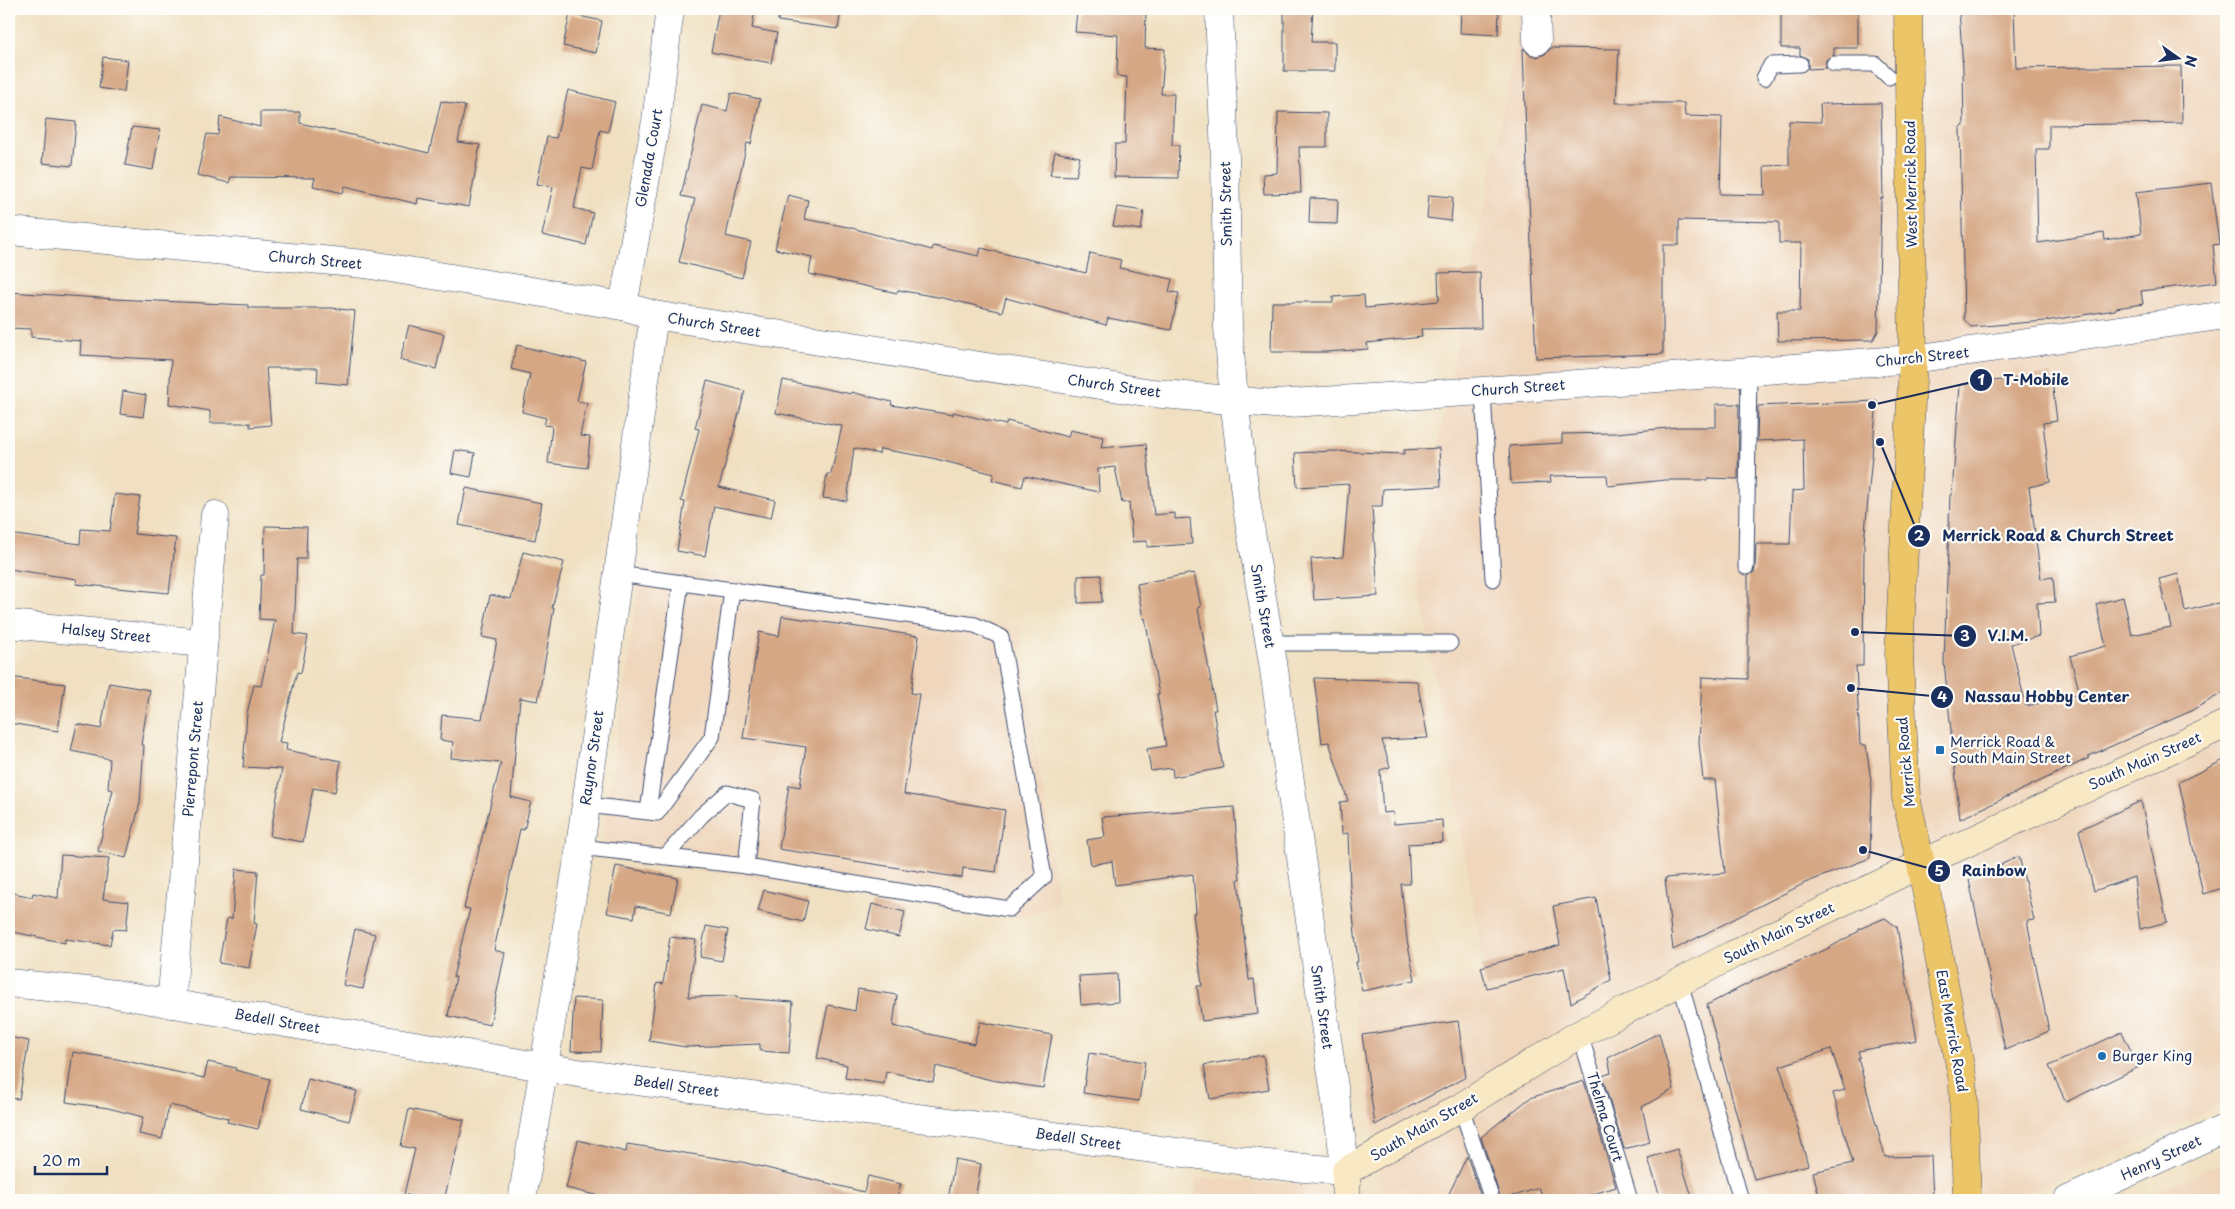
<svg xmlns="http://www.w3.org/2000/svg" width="2235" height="1209" font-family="'Playpen Sans',sans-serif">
<rect width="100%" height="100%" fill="#fdfcf7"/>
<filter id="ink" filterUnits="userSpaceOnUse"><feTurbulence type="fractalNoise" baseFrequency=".02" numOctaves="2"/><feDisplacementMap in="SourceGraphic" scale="10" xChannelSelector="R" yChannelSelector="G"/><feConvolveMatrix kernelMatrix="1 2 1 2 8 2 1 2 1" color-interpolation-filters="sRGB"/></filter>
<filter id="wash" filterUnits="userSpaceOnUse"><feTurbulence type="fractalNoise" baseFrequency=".0096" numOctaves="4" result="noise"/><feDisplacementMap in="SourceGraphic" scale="20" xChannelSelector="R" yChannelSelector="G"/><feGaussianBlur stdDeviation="1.12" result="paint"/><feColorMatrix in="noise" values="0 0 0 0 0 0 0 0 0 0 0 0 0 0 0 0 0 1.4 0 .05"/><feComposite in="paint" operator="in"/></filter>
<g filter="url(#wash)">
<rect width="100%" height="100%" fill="#f0e0c1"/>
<g fill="#efd6bc">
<path d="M 1514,9 L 2226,9 L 2226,1103 L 2011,1200 L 1195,1200 L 1195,1178 L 1381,1190 L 1353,1000 L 1486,977 L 1415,561 L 1516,43 Z"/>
<path d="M 642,563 L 1019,627 L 1059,904 L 1020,918 L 600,856 Z"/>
<path d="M 2226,1160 L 2226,1200 L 2141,1200 Z"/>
</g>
<g id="blocks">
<g fill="#d5a785">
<path d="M 719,9 L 755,9 L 752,28 L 777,33 L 771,63 L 711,52 Z"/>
<path d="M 779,9 L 841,9 L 838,29 L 778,21 Z"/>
<path d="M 1101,9 L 1146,9 L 1145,48 L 1165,49 L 1161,94 L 1174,94 L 1172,145 L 1179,145 L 1178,178 L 1114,177 L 1115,144 L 1125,144 L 1127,77 L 1117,76 L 1118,35 L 1075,32 L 1077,11 L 1101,12 Z"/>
<path d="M 1284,9 L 1313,9 L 1311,42 L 1335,42 L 1335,71 L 1284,71 Z"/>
<path d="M 1461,9 L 1499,9 L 1498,35 L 1460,33 Z"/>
<path d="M 1791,9 L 1858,9 L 1858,48 L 1834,48 L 1834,55 L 1826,60 L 1826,68 L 1808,69 L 1808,59 L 1800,55 L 1800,48 L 1781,48 L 1781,12 L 1791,11 Z"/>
<path d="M 1959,9 L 2014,9 L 2016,68 L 2181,66 L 2182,123 L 2049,125 L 2049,149 L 2036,149 L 2038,243 L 2104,233 L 2105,240 L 2141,234 L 2136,192 L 2211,183 L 2219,244 L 2213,245 L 2217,282 L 2141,291 L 2143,304 L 2116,308 L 2115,310 L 2045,321 L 1971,327 L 1964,319 L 1960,127 L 1964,126 L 1963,69 Z"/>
<path d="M 570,14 L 602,21 L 596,53 L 563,46 Z"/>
<path d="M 1523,48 L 1529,54 L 1537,57 L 1545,54 L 1551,48 L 1619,49 L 1616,103 L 1684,103 L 1685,116 L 1722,117 L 1720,194 L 1765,195 L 1764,166 L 1789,165 L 1789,121 L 1821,122 L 1820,104 L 1881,103 L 1883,199 L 1881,198 L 1878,331 L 1873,340 L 1778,341 L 1777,311 L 1800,311 L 1801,243 L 1779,243 L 1779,222 L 1679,220 L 1679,245 L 1663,245 L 1663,354 L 1536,358 L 1529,198 L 1528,198 Z"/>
<path d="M 103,57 L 128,60 L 124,92 L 99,88 Z"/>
<path d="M 568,90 L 615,102 L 608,132 L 600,130 L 592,170 L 582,168 L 574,208 L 593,213 L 586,245 L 542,235 L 553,187 L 537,184 L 547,137 L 556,138 Z"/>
<path d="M 731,93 L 760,99 L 751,144 L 747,143 L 726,236 L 751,242 L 742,278 L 679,262 L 695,199 L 681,196 L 702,105 L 727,111 Z"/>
<path d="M 441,101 L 465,106 L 458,142 L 480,145 L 469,207 L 418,198 L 417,204 L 345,186 L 343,193 L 313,186 L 315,178 L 231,177 L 229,183 L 197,175 L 207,134 L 218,135 L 220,117 L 260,127 L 260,112 L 300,112 L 300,123 L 429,153 Z"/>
<path d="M 1278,112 L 1327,113 L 1327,147 L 1299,147 L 1301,193 L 1264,194 L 1263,174 L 1277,173 Z"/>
<path d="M 46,119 L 76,122 L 72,166 L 42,163 Z"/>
<path d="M 132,127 L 160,130 L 153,170 L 125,165 Z"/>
<path d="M 1055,152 L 1080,157 L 1076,176 L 1050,175 Z"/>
<path d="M 788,195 L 808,200 L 804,219 L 848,227 L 932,250 L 933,246 L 979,256 L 981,248 L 1086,273 L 1090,253 L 1121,260 L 1119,268 L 1172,279 L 1169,292 L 1179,293 L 1171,330 L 1108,318 L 1106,325 L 1006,298 L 1002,312 L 943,298 L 898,290 L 897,293 L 809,274 L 812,257 L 775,249 Z"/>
<path d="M 1429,195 L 1453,197 L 1451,221 L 1427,218 Z"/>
<path d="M 1310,198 L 1338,199 L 1337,224 L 1309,223 Z"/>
<path d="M 1117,207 L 1144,211 L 1141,230 L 1113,226 Z"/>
<path d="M 1480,272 L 1481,328 L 1421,329 L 1422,337 L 1367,343 L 1368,349 L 1326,352 L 1271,352 L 1272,302 L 1333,302 L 1333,297 L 1364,295 L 1365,308 L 1439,301 L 1438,273 Z"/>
<path d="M 9,292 L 114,299 L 248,305 L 248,308 L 332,308 L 355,311 L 348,385 L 317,382 L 318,368 L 266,368 L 271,425 L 250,427 L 250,423 L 210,423 L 210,411 L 169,404 L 171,360 L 80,355 L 81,341 L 31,337 L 31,329 L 9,328 Z"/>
<path d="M 409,325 L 444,334 L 436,369 L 400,360 Z"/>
<path d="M 517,345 L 586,362 L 577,401 L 587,403 L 580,436 L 590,437 L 587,468 L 548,463 L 552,426 L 544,425 L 546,418 L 522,412 L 530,374 L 511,369 Z"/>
<path d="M 2051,374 L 2057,421 L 2043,423 L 2050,482 L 2029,487 L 2041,579 L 2053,577 L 2055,602 L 2037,603 L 2039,636 L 2011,644 L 2026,706 L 2080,694 L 2070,656 L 2106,646 L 2096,604 L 2123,597 L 2132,635 L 2171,627 L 2159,579 L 2178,574 L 2185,611 L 2226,601 L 2226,691 L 2189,712 L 2089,756 L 2089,758 L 1960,819 L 1944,662 L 1950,495 L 1952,494 L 1960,385 Z"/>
<path d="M 783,380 L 851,394 L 851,392 L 892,402 L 891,405 L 953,415 L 953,412 L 1006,425 L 1007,421 L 1068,437 L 1070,430 L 1103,437 L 1101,448 L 1146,444 L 1154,515 L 1175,513 L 1175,519 L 1190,518 L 1192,544 L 1147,547 L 1147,541 L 1132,542 L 1129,502 L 1122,503 L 1115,467 L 1098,469 L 1099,492 L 1025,476 L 1022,487 L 992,480 L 994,474 L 928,457 L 880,449 L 879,454 L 854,448 L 847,501 L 823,498 L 827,474 L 831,474 L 842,426 L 776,413 Z"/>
<path d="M 707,381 L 745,391 L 719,487 L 775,500 L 771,518 L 714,506 L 705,556 L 677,551 L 685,502 L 681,501 L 699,429 L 695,428 Z"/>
<path d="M 123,391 L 146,395 L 143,417 L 120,414 Z"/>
<path d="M 1877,401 L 1864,543 L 1863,666 L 1856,666 L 1860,745 L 1866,745 L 1872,788 L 1870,858 L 1805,883 L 1673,950 L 1665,878 L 1725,873 L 1715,780 L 1703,780 L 1699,743 L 1702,677 L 1748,679 L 1748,576 L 1754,572 L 1755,568 L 1756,544 L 1790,544 L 1792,491 L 1804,490 L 1803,439 L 1757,441 L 1758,406 Z"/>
<path d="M 1716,404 L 1739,404 L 1738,479 L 1708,478 L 1708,480 L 1665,480 L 1608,486 L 1607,475 L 1550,476 L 1551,482 L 1511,484 L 1509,446 L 1562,443 L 1562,434 L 1617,433 L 1678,427 L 1716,427 Z"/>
<path d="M 1439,448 L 1441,486 L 1383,489 L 1382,506 L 1372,506 L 1378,596 L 1314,600 L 1311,559 L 1343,557 L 1349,484 L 1297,487 L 1295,453 L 1332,451 L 1404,454 L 1404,450 Z"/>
<path d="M 455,450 L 475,453 L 471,477 L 451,473 Z"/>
<path d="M 466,488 L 542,503 L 535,540 L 459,525 Z"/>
<path d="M 115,494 L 140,497 L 134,534 L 176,538 L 169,593 L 76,584 L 77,579 L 9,569 L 9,534 L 80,544 L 81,529 L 110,531 Z"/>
<path d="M 265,526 L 307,527 L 306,559 L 297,559 L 294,634 L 308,636 L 301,673 L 297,672 L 279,742 L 287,743 L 286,750 L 341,761 L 335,792 L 313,788 L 303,842 L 270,836 L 282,769 L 243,767 L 247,713 L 254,685 L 261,686 L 275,620 L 259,619 L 261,575 L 264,575 Z"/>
<path d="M 523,552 L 564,562 L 552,608 L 554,608 L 538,701 L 520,698 L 511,797 L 531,802 L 524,830 L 520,829 L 494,950 L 505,953 L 490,1025 L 448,1016 L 456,977 L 453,977 L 470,909 L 464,908 L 501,763 L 451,758 L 453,742 L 440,740 L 442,715 L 482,719 L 497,640 L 482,637 L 490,595 L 511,599 Z"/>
<path d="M 1194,573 L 1201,607 L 1198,608 L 1216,710 L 1213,710 L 1223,768 L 1173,777 L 1172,768 L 1151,771 L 1147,749 L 1166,746 L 1157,694 L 1159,694 L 1145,618 L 1143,619 L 1137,584 Z"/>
<path d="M 1101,575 L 1102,602 L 1078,603 L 1078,576 Z"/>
<path d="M 782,616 L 919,636 L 911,693 L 919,694 L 904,794 L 1005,810 L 996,872 L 963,868 L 962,878 L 779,849 L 789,785 L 800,787 L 806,747 L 743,738 L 759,632 L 779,636 Z"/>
<path d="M 9,677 L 65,684 L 58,731 L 9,723 Z"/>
<path d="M 1314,678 L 1417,681 L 1428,738 L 1382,740 L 1390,767 L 1380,770 L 1383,813 L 1393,812 L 1394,824 L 1442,820 L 1443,842 L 1408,844 L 1410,884 L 1401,884 L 1407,940 L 1415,980 L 1362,991 L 1356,962 L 1358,962 L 1350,887 L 1348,833 L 1342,834 L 1340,802 L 1348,801 L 1329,742 L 1322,743 Z"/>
<path d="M 109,683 L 150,690 L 141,745 L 144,745 L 140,803 L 126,858 L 98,851 L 113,790 L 108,789 L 110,759 L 71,751 L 77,724 L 101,729 Z"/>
<path d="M 2226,759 L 2226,887 L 2203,894 L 2179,782 Z"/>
<path d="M 2141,801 L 2167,922 L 2140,929 L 2134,877 L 2094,891 L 2079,830 Z"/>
<path d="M 1234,807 L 1240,879 L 1238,879 L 1249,980 L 1254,979 L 1258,1014 L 1202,1021 L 1197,986 L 1202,986 L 1193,913 L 1196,913 L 1193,874 L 1115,885 L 1112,861 L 1091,865 L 1087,840 L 1105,837 L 1102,817 Z"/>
<path d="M 61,855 L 109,858 L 103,899 L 129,902 L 126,930 L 113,929 L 110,945 L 65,939 L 65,943 L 9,931 L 9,892 L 32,897 L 33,893 L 58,898 Z"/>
<path d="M 2019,856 L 2034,920 L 2027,921 L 2049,1031 L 2005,1050 L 1969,880 Z"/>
<path d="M 616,866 L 678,878 L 671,913 L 636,906 L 634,918 L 607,913 Z"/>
<path d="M 236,869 L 258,871 L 254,923 L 257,924 L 249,968 L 219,963 L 227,918 L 232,919 Z"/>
<path d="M 764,890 L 808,901 L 803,922 L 758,911 Z"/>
<path d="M 1596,898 L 1611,980 L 1571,1003 L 1564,968 L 1487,988 L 1481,967 L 1560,945 L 1553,906 Z"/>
<path d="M 872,904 L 905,912 L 899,937 L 866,929 Z"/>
<path d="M 1885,918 L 1897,927 L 1917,1040 L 1858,1051 L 1860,1057 L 1858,1058 L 1885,1157 L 1931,1156 L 1933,1200 L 1820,1200 L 1813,1172 L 1853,1163 L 1833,1093 L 1845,1090 L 1831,1049 L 1780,1066 L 1808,1165 L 1754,1179 L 1707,1005 L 1757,979 L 1825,950 L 1859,931 L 1859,929 Z"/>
<path d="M 706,926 L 728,930 L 722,961 L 700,957 Z"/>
<path d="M 355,929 L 375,934 L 363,989 L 343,985 Z"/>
<path d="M 670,937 L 696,940 L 688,997 L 737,996 L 737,998 L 793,1002 L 789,1053 L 760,1051 L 760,1044 L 686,1047 L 649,1041 L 657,983 L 663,984 Z"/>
<path d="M 1117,974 L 1118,1002 L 1081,1005 L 1079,976 Z"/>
<path d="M 858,989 L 897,995 L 893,1026 L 974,1044 L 980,1022 L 1052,1035 L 1043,1088 L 991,1080 L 936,1066 L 933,1082 L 886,1071 L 884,1084 L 845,1078 L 847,1065 L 817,1058 L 828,1005 L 855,1011 Z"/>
<path d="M 574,998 L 603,1000 L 601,1052 L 571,1051 Z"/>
<path d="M 1458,1021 L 1466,1077 L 1375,1125 L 1362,1035 Z"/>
<path d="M 2122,1032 L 2139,1067 L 2066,1102 L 2049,1066 Z"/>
<path d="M 1659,1033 L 1674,1089 L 1642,1107 L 1650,1142 L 1624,1149 L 1602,1076 L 1611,1073 L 1608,1058 Z"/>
<path d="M 9,1037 L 29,1041 L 19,1099 L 9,1098 Z"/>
<path d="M 73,1052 L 117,1059 L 204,1078 L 208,1062 L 236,1068 L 235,1070 L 270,1079 L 258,1129 L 227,1122 L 228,1118 L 169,1105 L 162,1139 L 139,1134 L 143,1117 L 108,1108 L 66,1102 Z"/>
<path d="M 1089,1053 L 1145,1062 L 1139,1101 L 1083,1093 Z"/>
<path d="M 1263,1055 L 1269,1089 L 1210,1099 L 1204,1065 Z"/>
<path d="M 308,1079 L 357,1091 L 349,1121 L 301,1109 Z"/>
<path d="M 1584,1081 L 1616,1187 L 1574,1200 L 1543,1200 L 1539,1188 L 1501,1200 L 1481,1137 L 1530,1098 Z"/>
<path d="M 409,1109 L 464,1120 L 444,1200 L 427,1200 L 404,1194 L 415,1149 L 401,1146 Z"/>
<path d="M 578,1140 L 626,1152 L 627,1144 L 742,1162 L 864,1192 L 868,1176 L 901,1184 L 896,1200 L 616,1200 L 566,1188 Z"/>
<path d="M 1677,1149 L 1693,1200 L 1661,1200 L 1648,1158 Z"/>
<path d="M 1467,1156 L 1482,1200 L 1446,1200 Z"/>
<path d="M 955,1159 L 981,1164 L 975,1200 L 948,1200 Z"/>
</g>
</g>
</g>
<g filter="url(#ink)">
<use href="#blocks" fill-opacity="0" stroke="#3b4a6d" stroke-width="1"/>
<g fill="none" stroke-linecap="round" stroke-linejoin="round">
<g stroke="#3b4a6d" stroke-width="17">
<g id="service">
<path d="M 1834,64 L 1875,64 L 1889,77"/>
<path d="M 1764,78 L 1771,65 L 1800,64"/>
<path d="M 1483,391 L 1493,579"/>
<path d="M 1746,567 L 1749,371"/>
<path d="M 732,590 L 975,625 L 1001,637 L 1044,877 L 1009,909 L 746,866"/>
<path d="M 1269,643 L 1450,643"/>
<path d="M 586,805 L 657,813 L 712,737 L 732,590 L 618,574"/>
<path d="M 648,811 L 681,583"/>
<path d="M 580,847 C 635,853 691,860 746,866 L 753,800 L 727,793 L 701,816 L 665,857"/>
<path d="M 1680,982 L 1741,1200"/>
<path d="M 1580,1034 L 1630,1200"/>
<path d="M 1461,1107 L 1492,1200"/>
</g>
</g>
<g stroke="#3b4a6d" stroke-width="29">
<g id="minor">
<path d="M 1219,9 L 1225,157 L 1228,327 L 1234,399 L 1246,502 L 1273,663 L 1346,1171"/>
<path d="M 1536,9 L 1537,41"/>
<path d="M 9,231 L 365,264 L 623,306 L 654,315 L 1152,393 L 1274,404 L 1483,391 L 1913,359"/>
<path d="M 623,306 L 656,121 L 670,9"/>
<path d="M 9,624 L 203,643"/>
<path d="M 171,1004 L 215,515"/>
<path d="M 522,1200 L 580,847 L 654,315"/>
</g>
</g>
<g stroke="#3b4a6d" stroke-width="29">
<g id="tertiary">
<path d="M 1913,359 L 2226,315"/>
<path d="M 9,983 L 116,994 L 584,1074 L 1291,1167 L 1346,1171"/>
<path d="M 2068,1200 L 2226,1128"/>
</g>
</g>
<g stroke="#3b4a6d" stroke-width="29">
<path id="secondary" d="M 1346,1200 L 1346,1171 L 1461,1107 L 1576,1036 L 1732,955 L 1921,864 L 2226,724"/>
</g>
<g stroke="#3b4a6d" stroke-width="29">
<path id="primary" d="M 1908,9 L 1913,359 L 1899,655 L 1906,797 L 1921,864 L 1963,1081 L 1967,1200"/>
</g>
<use href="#service" stroke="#fff" stroke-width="15"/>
<use href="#minor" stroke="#fff" stroke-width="28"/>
<use href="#tertiary" stroke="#fff" stroke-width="28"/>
<use href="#secondary" stroke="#f8e8c3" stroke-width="28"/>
<use href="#primary" stroke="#edc569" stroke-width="28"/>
</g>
</g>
<g fill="#1f6fb2" stroke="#fdfcf7" stroke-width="2">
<rect x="1935" y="745" width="10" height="10" rx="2.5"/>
<circle cx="2102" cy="1056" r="5"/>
</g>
<g text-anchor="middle" stroke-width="4.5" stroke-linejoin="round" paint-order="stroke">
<g font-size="14" fill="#1b2f5e" stroke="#fdfcf7">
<text transform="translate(649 158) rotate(-80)" y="5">Glenada Court</text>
<text transform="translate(1911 184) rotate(-91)" y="5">West Merrick Road</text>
<text transform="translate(1226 204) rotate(-91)" y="5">Smith Street</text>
<text transform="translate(315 260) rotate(5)" y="5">Church Street</text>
<text transform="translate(714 325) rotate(9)" y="5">Church Street</text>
<text transform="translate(1922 357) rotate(-6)" y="5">Church Street</text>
<text transform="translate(1114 386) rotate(8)" y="5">Church Street</text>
<text transform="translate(1518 388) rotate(-4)" y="5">Church Street</text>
<text transform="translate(1263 606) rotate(80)" y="5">Smith Street</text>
<text transform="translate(106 633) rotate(6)" y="5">Halsey Street</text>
<text transform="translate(592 758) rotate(-82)" y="5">Raynor Street</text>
<text transform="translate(193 759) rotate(-85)" y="5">Pierrepont Street</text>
<text transform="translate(2145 761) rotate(-24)" y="5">South Main Street</text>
<text transform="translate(1906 762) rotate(-95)" y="5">Merrick Road</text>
<text transform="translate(1779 933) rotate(-26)" y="5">South Main Street</text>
<text transform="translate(1322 1007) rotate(82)" y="5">Smith Street</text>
<text transform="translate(277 1021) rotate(10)" y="5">Bedell Street</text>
<text transform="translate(1952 1031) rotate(80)" y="5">East Merrick Road</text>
<text transform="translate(676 1086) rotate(8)" y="5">Bedell Street</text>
<text transform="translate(1605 1117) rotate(73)" y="5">Thelma Court</text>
<text transform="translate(1424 1127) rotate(-30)" y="5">South Main Street</text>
<text transform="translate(1078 1139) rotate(8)" y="5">Bedell Street</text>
<text transform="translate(2161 1158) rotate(-25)" y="5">Henry Street</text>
</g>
<g font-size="14" fill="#1b2f5e" stroke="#fdfcf7" text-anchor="start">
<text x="1950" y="747">Merrick Road &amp;<tspan x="1950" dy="16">South Main Street</tspan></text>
<text x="2112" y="1061">Burger King</text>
</g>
</g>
<path fill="none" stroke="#1b2f5e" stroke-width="2" d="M1872 405L1981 380M1880 442L1919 536M1855 632L1965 636M1851 688L1942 697M1863 850L1939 871"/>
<g fill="#1b2f5e" stroke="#fdfcf7" stroke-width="2">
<circle cx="1872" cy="405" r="5"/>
<circle cx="1880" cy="442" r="5"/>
<circle cx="1855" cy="632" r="5"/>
<circle cx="1851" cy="688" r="5"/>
<circle cx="1863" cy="850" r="5"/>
<circle cx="1981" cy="380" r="12"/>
<circle cx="1919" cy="536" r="12"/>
<circle cx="1965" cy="636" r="12"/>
<circle cx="1942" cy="697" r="12"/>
<circle cx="1939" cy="871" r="12"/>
</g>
<g font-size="15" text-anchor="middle" font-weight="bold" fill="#fff">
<text x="1981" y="385">1</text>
<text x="1919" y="541">2</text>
<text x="1965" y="641">3</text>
<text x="1942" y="702">4</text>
<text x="1939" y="876">5</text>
</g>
<g font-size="15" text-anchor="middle" font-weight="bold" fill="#1b2f5e" stroke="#fdfcf7" stroke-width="4.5" stroke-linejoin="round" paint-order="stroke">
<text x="2036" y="385">T-Mobile</text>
<text x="2058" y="541">Merrick Road &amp; Church Street</text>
<text x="2008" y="641">V.I.M.</text>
<text x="2047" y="702">Nassau Hobby Center</text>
<text x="1994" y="876">Rainbow</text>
</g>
<rect width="2235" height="1209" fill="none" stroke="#fdfcf7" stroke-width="30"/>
<g transform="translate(2178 58) rotate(104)" stroke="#fdfcf7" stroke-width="4" paint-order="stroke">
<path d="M0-4L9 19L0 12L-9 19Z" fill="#1b2f5e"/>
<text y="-8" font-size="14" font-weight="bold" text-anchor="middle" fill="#1b2f5e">N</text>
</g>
<path d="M35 1166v8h72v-8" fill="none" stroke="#1b2f5e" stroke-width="2.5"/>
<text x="42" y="1166" font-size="15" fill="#1b2f5e" stroke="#fdfcf7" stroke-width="4" paint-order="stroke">20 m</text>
</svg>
